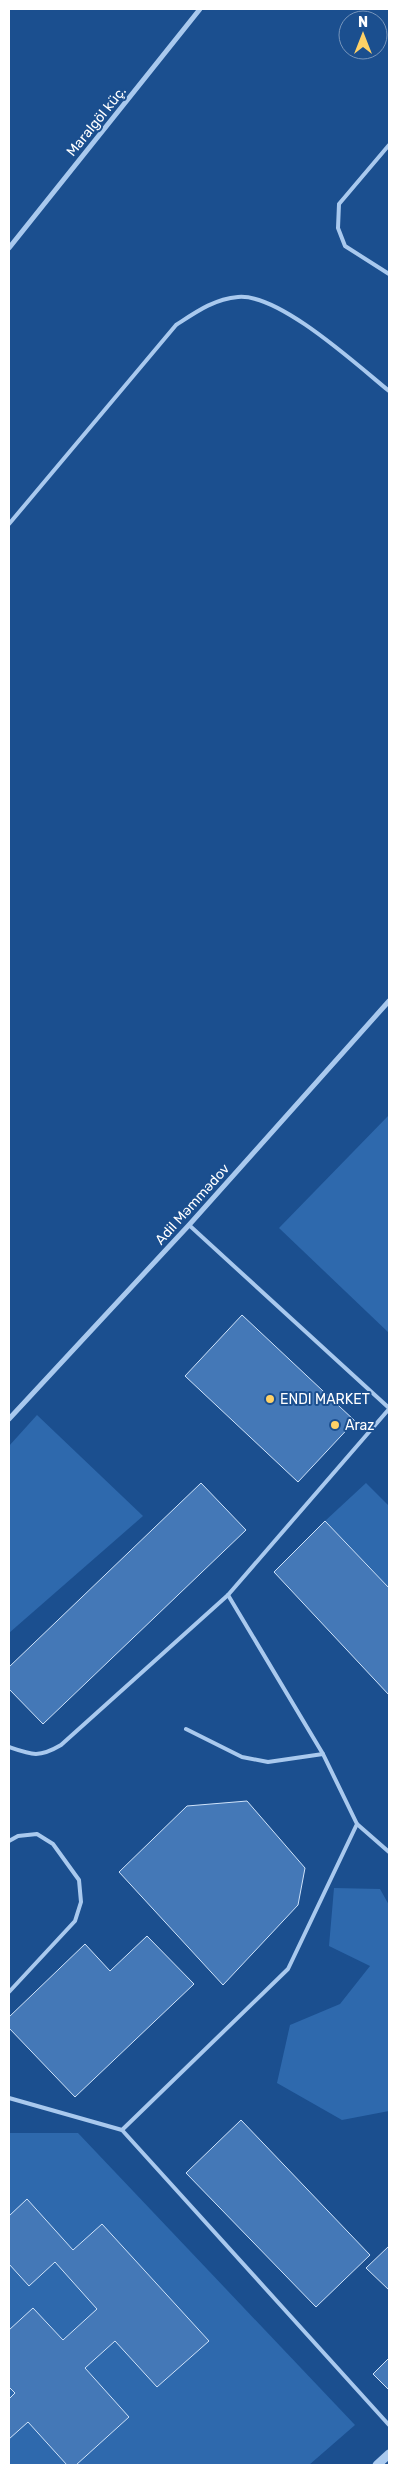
<svg xmlns="http://www.w3.org/2000/svg" width="398" height="2474" font-family="Rubik,sans-serif">
<rect width="100%" height="100%" fill="#1b4f8f"/>
<g fill="#2e69ad">
<path d="M 389,1115 L 389,1333 L 279,1228 Z"/>
<path d="M 37,1415 L 143,1516 L 9,1633 L 9,1446 Z"/>
<path d="M 366,1483 L 389,1506 L 389,1588 L 325,1521 Z"/>
<path d="M 334,1888 L 380,1889 L 389,1905 L 389,2111 L 342,2120 L 277,2083 L 290,2025 L 340,2004 L 370,1966 L 329,1946 Z"/>
<path d="M 9,2133 L 78,2133 L 355,2425 L 309,2465 L 9,2465 Z"/>
</g>
<g fill="#4478b7" stroke="#cfe3fa">
<path d="M 242,1315 L 355,1421 L 298,1482 L 185,1376 Z"/>
<path d="M 201,1483 L 246,1530 L 43,1724 L 9,1689 L 9,1667 Z"/>
<path d="M 325,1521 L 389,1588 L 389,1695 L 274,1572 Z"/>
<path d="M 247,1801 L 305,1868 L 298,1905 L 223,1985 L 119,1872 L 187,1806 Z"/>
<path d="M 147,1936 L 194,1984 L 75,2097 L 9,2028 L 9,2017 L 85,1944 L 110,1971 Z"/>
<path d="M 241,2120 L 370,2255 L 316,2307 L 186,2173 Z"/>
<path d="M 27,2199 L 73,2250 L 102,2224 L 209,2341 L 157,2387 L 115,2341 L 85,2368 L 129,2417 L 76,2465 L 67,2465 L 28,2422 L 9,2439 L 9,2399 L 15,2393 L 9,2387 L 9,2330 L 33,2308 L 63,2340 L 97,2309 L 55,2262 L 29,2286 L 9,2264 L 9,2216 Z"/>
<path d="M 389,2246 L 389,2290 L 366,2268 Z"/>
<path d="M 389,2358 L 389,2390 L 373,2374 Z"/>
</g>
<g fill="none" stroke-linecap="round" stroke-linejoin="round">
<g stroke="#a9c9ee" stroke-width="4">
<path d="M 389,145 L 339,204 L 338,228 L 345,246 L 389,274"/>
<path d="M 9,524 L 176,325 C 196,312 214,299 238,297 C 279,293 357,365 389,391"/>
<path d="M 189,1225 L 389,1408"/>
<path d="M 186,1729 L 242,1757 L 268,1762 L 323,1754"/>
<path d="M 9,1747 C 32,1755 39,1758 61,1745 L 228,1595 L 389,1409"/>
<path d="M 357,1824 L 389,1852"/>
<path d="M 9,1841 L 18,1836 L 37,1834 L 53,1844 L 79,1880 L 81,1902 L 75,1921 L 9,1992"/>
<path d="M 9,2098 L 122,2130 L 288,1969 L 357,1824 L 323,1754 L 228,1595"/>
<path d="M 122,2130 L 389,2425"/>
</g>
<g stroke="#a9c9ee" stroke-width="5">
<path d="M 9,248 L 200,9"/>
<path d="M 9,1419 L 189,1225 L 389,1001"/>
</g>
<path stroke="#a9c9ee" stroke-width="9" d="M 377,2465 L 389,2454"/>
</g>
<g fill="#ffd166" stroke="#1b4f8f" stroke-width="2">
<circle cx="270" cy="1399" r="5"/>
<circle cx="335" cy="1425" r="5"/>
</g>
<g text-anchor="middle" stroke-width="4" stroke-linejoin="round" paint-order="stroke">
<g font-size="14" fill="#fff" stroke="#1b4f8f">
<text transform="translate(96 121) rotate(-51)" y="5">Maralgöl küç.</text>
<text transform="translate(192 1204) rotate(-48)" y="5">Adil Məmmədov</text>
</g>
<g font-size="14" fill="#fff" stroke="#1b4f8f" text-anchor="start">
<text x="280" y="1404">ENDI MARKET</text>
<text x="345" y="1430">Araz</text>
</g>
</g>
<rect width="398" height="2474" fill="none" stroke="#ffffff" stroke-width="20"/>
<g transform="translate(363 35)"><circle r="24" fill="#1b4f8f" stroke="#7695bc"/>
<path d="M0-4L9 19L0 12L-9 19Z" fill="#ffd166"/>
<text y="-8" font-size="14" font-weight="bold" text-anchor="middle" fill="#ffffff">N</text>
</g>
</svg>
